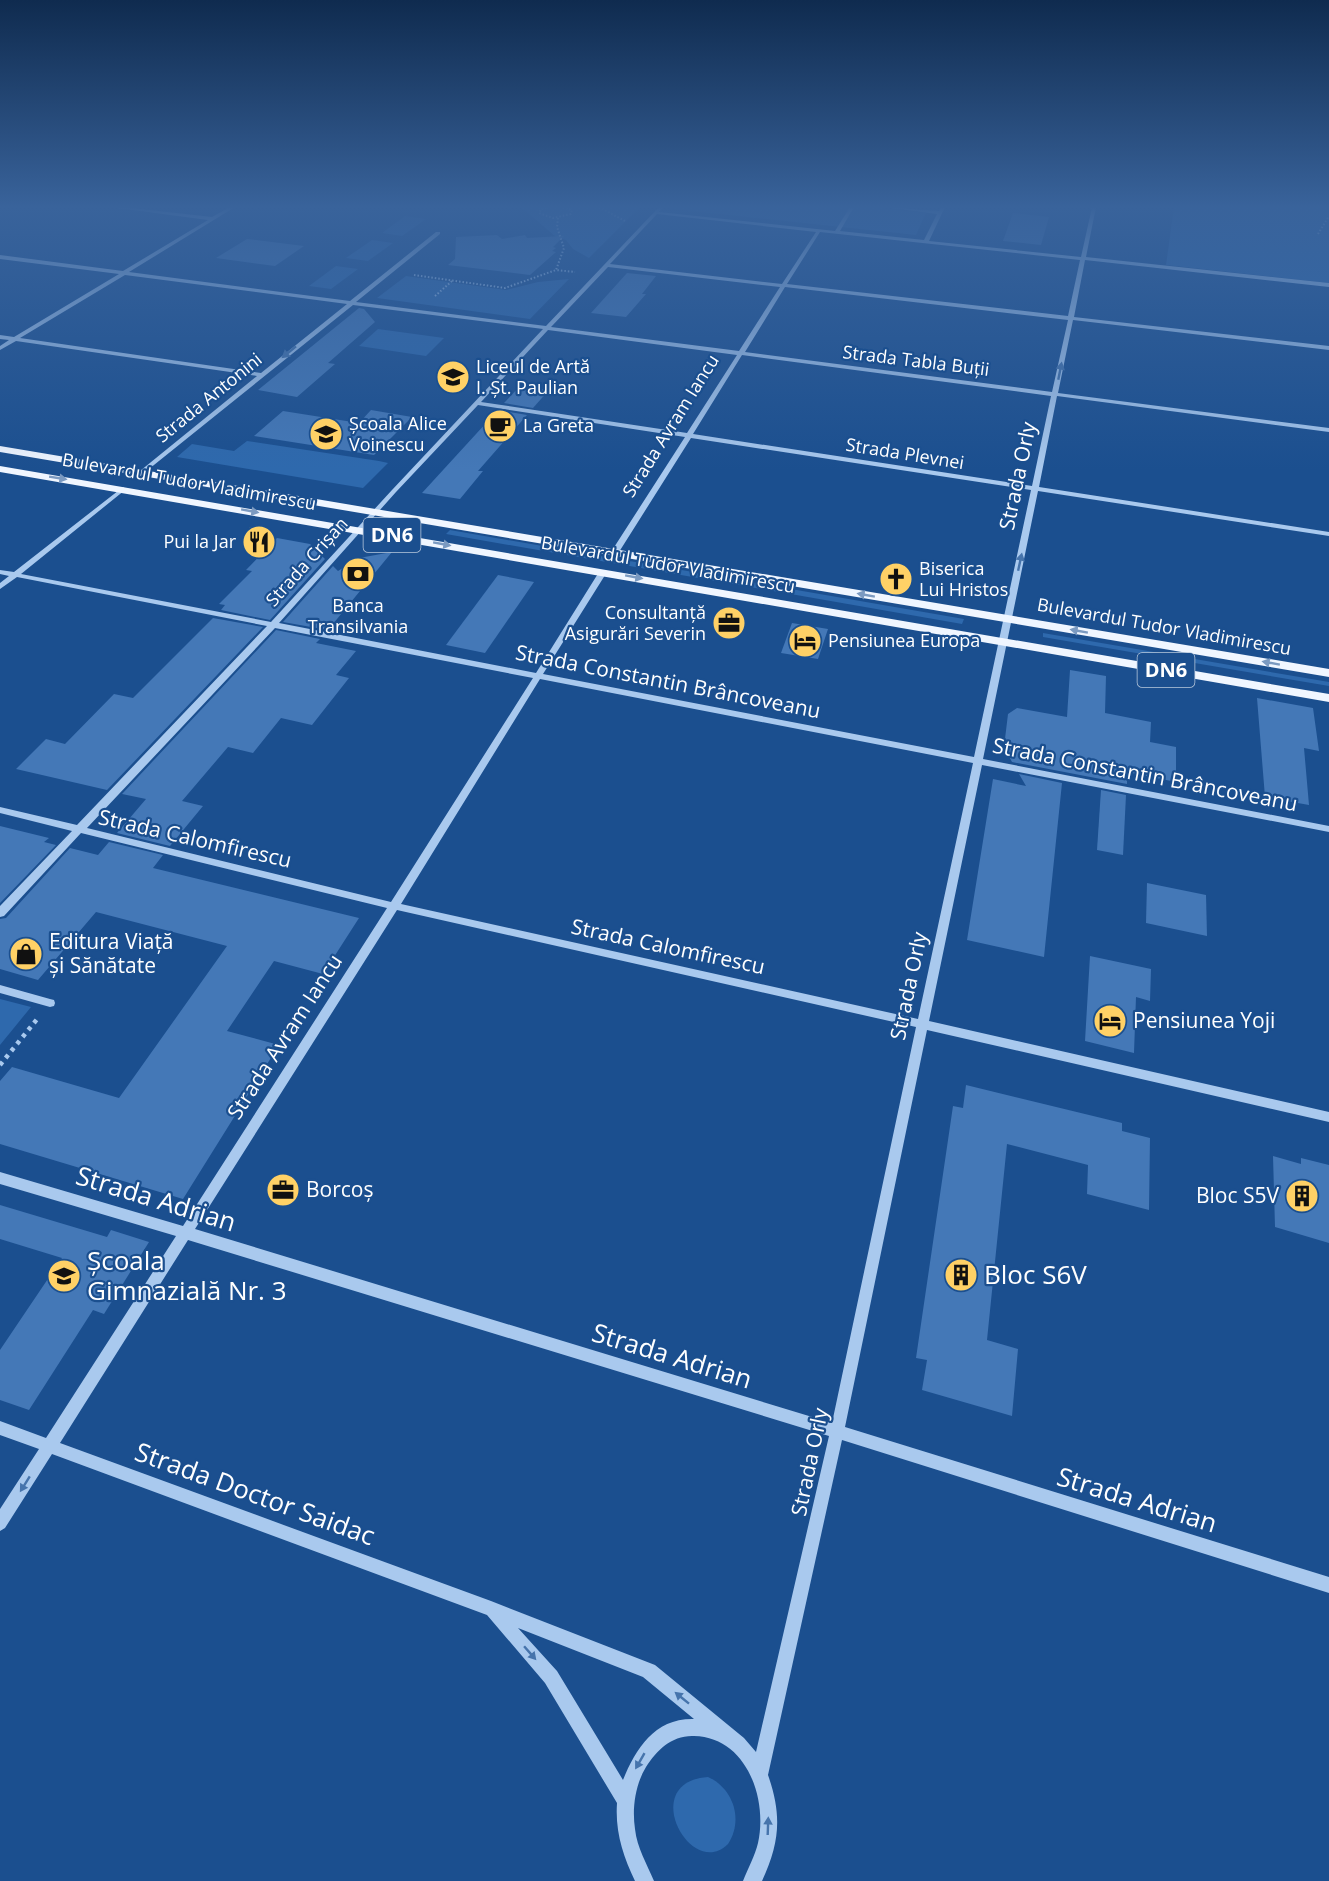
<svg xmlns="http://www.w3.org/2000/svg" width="1329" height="1881" font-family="'Open Sans',sans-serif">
<rect width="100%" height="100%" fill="#1b4f8f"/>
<g fill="#2e69ad">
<path d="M 521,207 L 640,207 L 589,258 L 573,249 L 566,240 L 556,237 Z"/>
<path d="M 654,207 L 871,207 L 926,213 L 916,235 Z"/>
<path d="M 1174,207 L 1329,207 L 1329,283 L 1166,265 Z"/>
<path d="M 405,216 L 426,219 L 402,236 L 382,233 Z"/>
<path d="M 372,240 L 393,243 L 368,261 L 346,258 Z"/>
<path d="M 336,266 L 358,269 L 331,289 L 309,286 Z"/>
<path d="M 406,276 L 506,290 L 538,282 L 569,279 L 530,319 L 377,298 Z"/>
<path d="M 378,329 L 444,338 L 426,356 L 359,346 Z"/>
<path d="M 247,441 L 379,461 L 388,463 L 363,488 L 177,457 L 192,444 L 234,451 Z"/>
<path d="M 450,530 L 964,619 L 962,624 L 446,534 Z"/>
<path d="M 1043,633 L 1329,682 L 1329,686 L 1043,637 Z"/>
<path d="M 0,999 L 31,1007 L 0,1045 Z"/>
<path d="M 708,1777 C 733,1788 744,1820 728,1844 C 691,1881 637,1782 708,1777 Z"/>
</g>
<g fill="#4478b7">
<path d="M 1013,213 L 1049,217 L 1041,245 L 1003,241 Z"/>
<path d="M 497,235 L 502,239 L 525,235 L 527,238 L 564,236 L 553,247 L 556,248 L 552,251 L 556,252 L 530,275 L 448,265 L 455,259 L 456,237 Z"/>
<path d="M 247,239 L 304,246 L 275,266 L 216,258 Z"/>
<path d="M 627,273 L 656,276 L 642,294 L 646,294 L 626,317 L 591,313 Z"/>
<path d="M 359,308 L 364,309 L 375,322 L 328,363 L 335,364 L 297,397 L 258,390 Z"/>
<path d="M 520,386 L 549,390 L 533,408 L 504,403 Z"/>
<path d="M 371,410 L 412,417 L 374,455 L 254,436 L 283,411 L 359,423 Z"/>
<path d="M 498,410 L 527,415 L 478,471 L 483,471 L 460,499 L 422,493 Z"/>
<path d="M 277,538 L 310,544 L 325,559 L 270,620 L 221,610 L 225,605 L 219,604 L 252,571 L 246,570 Z"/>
<path d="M 392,552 L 328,630 L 283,622 L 333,566 L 338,571 L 359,558 Z"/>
<path d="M 498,575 L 534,582 L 485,653 L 446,645 Z"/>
<path d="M 213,618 L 263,627 L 107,790 L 16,769 L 46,739 L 65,744 L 114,694 L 133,698 Z"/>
<path d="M 792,623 L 828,629 L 818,659 L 781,653 Z"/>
<path d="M 276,630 L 320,639 L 316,643 L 356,651 L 336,675 L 349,678 L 312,725 L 281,718 L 253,753 L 228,747 L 182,801 L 203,806 L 170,846 L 117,833 L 146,799 L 122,794 Z"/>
<path d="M 1070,670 L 1106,676 L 1105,713 L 1151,722 L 1150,742 L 1176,747 L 1176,782 L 1127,772 L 1127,784 L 1012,762 L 1004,747 L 1008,714 L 1017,708 L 1067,717 Z"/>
<path d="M 1257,698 L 1313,708 L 1319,751 L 1304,748 L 1309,805 L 1265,797 Z"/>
<path d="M 1019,774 L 1062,783 L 1044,957 L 967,940 L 993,779 L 1026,786 Z"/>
<path d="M 1101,790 L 1126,795 L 1123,855 L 1097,850 Z"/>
<path d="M 0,826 L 49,838 L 44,842 L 56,845 L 0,903 Z"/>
<path d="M 109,842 L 163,855 L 153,868 L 359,918 L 323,974 L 274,961 L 227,1031 L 279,1045 L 183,1199 L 0,1144 L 0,1081 L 12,1067 L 119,1098 L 227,946 L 96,912 L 38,980 L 0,969 L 0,919 L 6,918 L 70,848 L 98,855 Z"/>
<path d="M 1147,883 L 1206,895 L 1207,936 L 1146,923 Z"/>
<path d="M 1090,956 L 1151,969 L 1150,1001 L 1136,997 L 1134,1053 L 1085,1041 Z"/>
<path d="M 966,1085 L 1122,1123 L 1122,1131 L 1150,1138 L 1149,1210 L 1087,1194 L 1088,1165 L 1007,1144 L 987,1340 L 1018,1349 L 1012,1416 L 922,1390 L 927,1360 L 916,1358 L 953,1106 L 963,1108 Z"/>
<path d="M 1273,1156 L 1301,1164 L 1301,1158 L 1329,1165 L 1329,1243 L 1275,1227 Z"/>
<path d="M 0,1205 L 107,1237 L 111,1230 L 149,1242 L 104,1314 L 93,1310 L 29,1410 L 0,1400 L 0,1350 L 62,1258 L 0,1239 Z"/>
</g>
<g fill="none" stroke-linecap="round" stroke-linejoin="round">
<g stroke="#a9c9ee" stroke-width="2" stroke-dasharray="1.5 2" stroke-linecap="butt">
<path d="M 550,207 L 541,209 L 539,213 L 553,218 L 571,214 L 572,210 L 563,207"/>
<path d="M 599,207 L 625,221"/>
<path d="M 558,218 L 557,227 L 564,248 L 556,270 L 575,272"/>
<path d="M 1318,234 L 1329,216"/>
<path d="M 414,275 L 505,288 L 556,270"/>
<path d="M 435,296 L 452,281"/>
</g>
<path stroke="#a9c9ee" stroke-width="4.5" stroke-dasharray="4 5" stroke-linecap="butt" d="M 0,1065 L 38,1018"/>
<g fill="#a9c9ee" fill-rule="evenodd">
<path d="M 110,207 L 123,207 L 212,217 L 230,207 L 235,207 L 129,272 L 350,301 L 436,232 L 440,232 L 440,234 L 356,302 L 546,326 L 659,207 L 663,207 L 659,212 L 835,231 L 850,207 L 854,207 L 840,231 L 924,240 L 937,214 L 884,207 L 939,211 L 941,207 L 945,207 L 929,241 L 1081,257 L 1092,207 L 1096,207 L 1086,257 L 1329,283 L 1329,287 L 1085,260 L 1074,317 L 1329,346 L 1329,350 L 1073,320 L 1058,393 L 1329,428 L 1329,432 L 1057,396 L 1039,487 L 1329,532 L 1329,536 L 1038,491 L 983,759 L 1329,826 L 1329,832 L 982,765 L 929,1021 L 1329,1112 L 1329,1122 L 927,1030 L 845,1427 L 1329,1577 L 1329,1593 L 842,1440 L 768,1775 C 782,1815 780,1842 762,1881 L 743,1881 C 748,1868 755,1856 758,1843 C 768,1798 746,1737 694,1736 C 672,1735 657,1750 646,1767 C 635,1785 632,1809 635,1829 C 637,1848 647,1864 654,1881 L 635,1881 C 623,1856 615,1832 617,1803 L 545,1683 L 487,1615 L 52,1454 L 5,1528 L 0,1531 L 0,1509 L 39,1449 L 0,1435 L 0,1421 L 46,1438 L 176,1236 L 0,1184 L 0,1172 L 183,1226 L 387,908 L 81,833 L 4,916 L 0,917 L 0,906 L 72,831 L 0,813 L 0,807 L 77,825 L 267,626 L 17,577 L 0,589 L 0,583 L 9,576 L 0,574 L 0,570 L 14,572 L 123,487 L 126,489 L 125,490 L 21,574 L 271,622 L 392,490 L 543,329 L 353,305 L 144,473 L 140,473 L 140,471 L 257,376 L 16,341 L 0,350 L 0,346 L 9,340 L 0,339 L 0,335 L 14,337 L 119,274 L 0,259 L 0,255 L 123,271 L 208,220 ZM 657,214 L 816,232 L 782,284 L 610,264 ZM 820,232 L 1080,260 L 1068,316 L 787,284 ZM 608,267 L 780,287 L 739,351 L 551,327 ZM 125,275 L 347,304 L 261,373 L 20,338 ZM 785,287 L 1068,320 L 1052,392 L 745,352 ZM 548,330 L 737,355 L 687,433 L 481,402 ZM 742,355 L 1051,396 L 1032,486 L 693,434 ZM 478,405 L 685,437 L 611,552 L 615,554 L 619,552 L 691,438 L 1031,490 L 974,757 L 543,674 L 607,572 L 603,570 L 599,572 L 536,673 L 279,623 L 396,492 ZM 275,628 L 533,678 L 391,902 L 87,828 ZM 540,679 L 973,763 L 918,1019 L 401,904 ZM 397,910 L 916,1027 L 832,1423 L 195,1229 ZM 188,1240 L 829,1436 L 756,1752 L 744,1738 L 655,1665 L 491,1601 L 60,1443 ZM 518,1628 L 643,1677 L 694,1719 C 655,1718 636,1748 623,1780 L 557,1671 Z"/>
<path d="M 0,985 L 50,999 L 54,1000 L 55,1003 L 54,1006 L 50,1007 L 0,993 Z"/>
</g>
<g fill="#f0f6ff" fill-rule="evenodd">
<path d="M 0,446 L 1329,669 L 1329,677 L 0,452 Z"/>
<path d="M 0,466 L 1329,694 L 1329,702 L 0,472 Z"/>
</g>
</g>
<defs><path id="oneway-solid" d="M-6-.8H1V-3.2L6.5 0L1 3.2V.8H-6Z" transform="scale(1.5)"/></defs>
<g fill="#4674ac">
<use href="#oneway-solid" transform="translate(289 352) rotate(141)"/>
<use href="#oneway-solid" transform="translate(1060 371) rotate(-79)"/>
<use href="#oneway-solid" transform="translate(1020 562) rotate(-78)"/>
<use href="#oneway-solid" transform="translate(25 1484) rotate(122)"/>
<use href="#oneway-solid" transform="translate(530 1653) rotate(49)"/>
<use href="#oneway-solid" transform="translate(682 1698) rotate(-141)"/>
<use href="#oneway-solid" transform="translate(640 1761) rotate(120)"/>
<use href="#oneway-solid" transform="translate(768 1826) rotate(-88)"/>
</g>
<g fill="#7b9ac1">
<use href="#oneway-solid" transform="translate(58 478) rotate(9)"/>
<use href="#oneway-solid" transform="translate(250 511) rotate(10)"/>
<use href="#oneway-solid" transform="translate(442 544) rotate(10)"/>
<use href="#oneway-solid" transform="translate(634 577) rotate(10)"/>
<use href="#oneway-solid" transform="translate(866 595) rotate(-170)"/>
<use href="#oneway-solid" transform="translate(1079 631) rotate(-170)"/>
<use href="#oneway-solid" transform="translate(1271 663) rotate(-170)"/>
</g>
<linearGradient id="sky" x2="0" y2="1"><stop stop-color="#0f2b4f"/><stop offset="0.44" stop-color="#39639b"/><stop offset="1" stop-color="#39639b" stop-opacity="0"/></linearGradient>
<rect width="1329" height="470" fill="url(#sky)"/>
<defs>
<g id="school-disc" transform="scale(1.725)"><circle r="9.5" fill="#ffd166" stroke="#1b4f8f"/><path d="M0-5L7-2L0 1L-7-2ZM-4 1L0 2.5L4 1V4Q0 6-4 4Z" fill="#111"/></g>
<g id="cafe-disc" transform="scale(1.725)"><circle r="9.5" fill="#ffd166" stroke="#1b4f8f"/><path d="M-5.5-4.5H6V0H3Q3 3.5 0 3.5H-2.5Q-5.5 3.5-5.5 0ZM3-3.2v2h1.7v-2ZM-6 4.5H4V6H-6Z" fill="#111"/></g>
<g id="restaurant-disc" transform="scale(1.725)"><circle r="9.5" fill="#ffd166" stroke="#1b4f8f"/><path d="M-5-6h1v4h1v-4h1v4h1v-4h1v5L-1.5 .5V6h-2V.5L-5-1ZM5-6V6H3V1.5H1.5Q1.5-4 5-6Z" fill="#111"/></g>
<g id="bank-disc" transform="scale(1.725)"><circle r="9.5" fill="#ffd166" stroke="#1b4f8f"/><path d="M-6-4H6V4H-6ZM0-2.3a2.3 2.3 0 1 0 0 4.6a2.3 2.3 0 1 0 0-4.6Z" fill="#111"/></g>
<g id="church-disc" transform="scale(1.725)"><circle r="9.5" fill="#ffd166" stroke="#1b4f8f"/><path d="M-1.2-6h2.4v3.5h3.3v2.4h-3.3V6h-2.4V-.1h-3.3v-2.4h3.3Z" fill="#111"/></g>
<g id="office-disc" transform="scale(1.725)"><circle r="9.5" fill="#ffd166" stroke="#1b4f8f"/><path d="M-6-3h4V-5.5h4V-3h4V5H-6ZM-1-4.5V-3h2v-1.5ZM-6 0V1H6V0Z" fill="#111"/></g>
<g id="hotel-disc" transform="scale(1.725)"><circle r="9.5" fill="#ffd166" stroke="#1b4f8f"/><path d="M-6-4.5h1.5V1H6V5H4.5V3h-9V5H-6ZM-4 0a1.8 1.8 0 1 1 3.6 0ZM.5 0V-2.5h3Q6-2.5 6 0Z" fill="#111"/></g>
<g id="shop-disc" transform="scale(1.725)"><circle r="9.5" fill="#ffd166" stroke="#1b4f8f"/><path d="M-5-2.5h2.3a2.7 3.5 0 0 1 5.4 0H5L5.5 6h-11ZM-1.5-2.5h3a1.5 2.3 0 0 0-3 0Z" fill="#111"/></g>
<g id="building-disc" transform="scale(1.725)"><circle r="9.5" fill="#ffd166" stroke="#1b4f8f"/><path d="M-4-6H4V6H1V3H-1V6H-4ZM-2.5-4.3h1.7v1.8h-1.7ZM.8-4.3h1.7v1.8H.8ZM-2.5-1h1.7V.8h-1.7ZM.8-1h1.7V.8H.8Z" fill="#111"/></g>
</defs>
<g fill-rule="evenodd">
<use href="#school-disc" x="453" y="377"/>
<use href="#cafe-disc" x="500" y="426"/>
<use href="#school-disc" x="326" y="434"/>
<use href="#restaurant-disc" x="259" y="542"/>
<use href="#bank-disc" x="358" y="574"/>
<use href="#church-disc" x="896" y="579"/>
<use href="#office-disc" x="729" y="623"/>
<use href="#hotel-disc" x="805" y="641"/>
<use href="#shop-disc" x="26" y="954"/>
<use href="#hotel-disc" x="1110" y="1021"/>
<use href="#office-disc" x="283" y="1190"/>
<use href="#building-disc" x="1302" y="1196"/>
<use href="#building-disc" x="961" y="1275"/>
<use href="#school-disc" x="64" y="1276"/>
</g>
<g text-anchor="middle" stroke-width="4.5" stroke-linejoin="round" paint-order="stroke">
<g font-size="18" fill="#fff" stroke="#1b4f8f">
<text transform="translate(916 361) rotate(7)" y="6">Strada Tabla Buții</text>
<text transform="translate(209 398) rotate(-39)" y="6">Strada Antonini</text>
<text transform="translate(671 426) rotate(-58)" y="6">Strada Avram Iancu</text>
<text transform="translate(905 454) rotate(9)" y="6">Strada Plevnei</text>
<text transform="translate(189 482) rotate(10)" y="6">Bulevardul Tudor Vladimirescu</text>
<text transform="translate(307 562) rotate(-48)" y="6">Strada Crișan</text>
<text transform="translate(668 565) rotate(10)" y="6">Bulevardul Tudor Vladimirescu</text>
<text transform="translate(1164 627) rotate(10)" y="6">Bulevardul Tudor Vladimirescu</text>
</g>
<g font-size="18" fill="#fff" stroke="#1b4f8f" text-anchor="start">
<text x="476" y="373">Liceul de Artă<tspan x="476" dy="21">I. Șt. Paulian</tspan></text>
<text x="349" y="430">Școala Alice<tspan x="349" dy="21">Voinescu</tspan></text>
<text x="523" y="432">La Greta</text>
<text x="236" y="548" text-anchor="end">Pui la Jar</text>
<text x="919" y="575">Biserica<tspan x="919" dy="21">Lui Hristos</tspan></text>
<text x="358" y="612" text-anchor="middle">Banca<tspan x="358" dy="21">Transilvania</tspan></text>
<text x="706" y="619" text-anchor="end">Consultanță<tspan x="706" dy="21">Asigurări Severin</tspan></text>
<text x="828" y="647">Pensiunea Europa</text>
</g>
<g fill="#1b4f8f" stroke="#bbcadd" stroke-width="1.5">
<rect x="363.5" y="518" width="57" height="34" rx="4.5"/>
<rect x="1137.5" y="653" width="57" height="34" rx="4.5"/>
</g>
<g font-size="20" font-weight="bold" fill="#fff">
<text x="392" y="542">DN6</text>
<text x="1166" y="677">DN6</text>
</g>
<g font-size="21" fill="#fff" stroke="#1b4f8f">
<text transform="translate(1018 476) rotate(-78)" y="7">Strada Orly</text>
<text transform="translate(668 682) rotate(11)" y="7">Strada Constantin Brâncoveanu</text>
<text transform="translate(1145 775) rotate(11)" y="7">Strada Constantin Brâncoveanu</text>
<text transform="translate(195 839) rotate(13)" y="7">Strada Calomfirescu</text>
<text transform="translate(668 947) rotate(12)" y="7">Strada Calomfirescu</text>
<text transform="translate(909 986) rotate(-78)" y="7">Strada Orly</text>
<text transform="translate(285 1037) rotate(-57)" y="7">Strada Avram Iancu</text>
<text transform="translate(810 1462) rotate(-78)" y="7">Strada Orly</text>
</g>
<g font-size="21" fill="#fff" stroke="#1b4f8f" text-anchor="start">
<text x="49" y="949">Editura Viață<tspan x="49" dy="24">și Sănătate</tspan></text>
<text x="1133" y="1028">Pensiunea Yoji</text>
<text x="306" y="1197">Borcoș</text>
<text x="1279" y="1203" text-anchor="end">Bloc S5V</text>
</g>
<g font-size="26" fill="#fff" stroke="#1b4f8f">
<text transform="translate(156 1199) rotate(17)" y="9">Strada Adrian</text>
<text transform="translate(672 1356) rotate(17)" y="9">Strada Adrian</text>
<text transform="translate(255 1494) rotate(20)" y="9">Strada Doctor Saidac</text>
<text transform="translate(1137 1500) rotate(17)" y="9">Strada Adrian</text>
</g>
<g font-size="26" fill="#fff" stroke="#1b4f8f" text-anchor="start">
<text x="87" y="1270">Școala<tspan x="87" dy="30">Gimnazială Nr. 3</tspan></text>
<text x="984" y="1284">Bloc S6V</text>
</g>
</g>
</svg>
